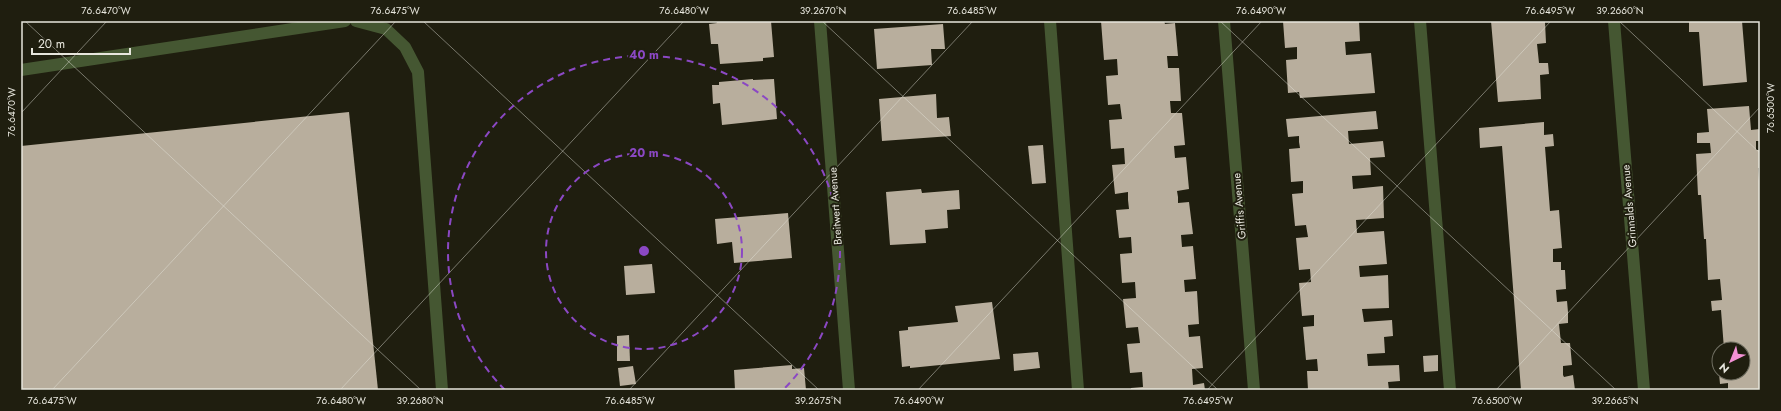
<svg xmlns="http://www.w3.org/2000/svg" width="1781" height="411" font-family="Jost,sans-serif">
<rect width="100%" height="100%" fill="#1f1e0f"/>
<g fill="#b8ae9d">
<path d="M 716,21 L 771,21 L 774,57 L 763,58 L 763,61 L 720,64 L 718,44 L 711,44 L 709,24 L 717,23 Z"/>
<path d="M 1101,21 L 1164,21 L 1165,24 L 1175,23 L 1178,56 L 1167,56 L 1168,68 L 1179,68 L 1181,101 L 1170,101 L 1171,113 L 1182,113 L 1185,145 L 1174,146 L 1175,158 L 1186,157 L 1189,189 L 1177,191 L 1178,197 L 1178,203 L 1189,202 L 1193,234 L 1181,235 L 1182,247 L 1193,246 L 1196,279 L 1184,280 L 1185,292 L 1197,291 L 1199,324 L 1188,325 L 1189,337 L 1200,336 L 1203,368 L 1192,369 L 1193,385 L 1204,383 L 1205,390 L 1131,390 L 1131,388 L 1143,387 L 1142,372 L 1130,373 L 1127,344 L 1140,343 L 1138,327 L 1126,328 L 1123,299 L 1136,298 L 1135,282 L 1122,283 L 1120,254 L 1132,253 L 1131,237 L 1119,238 L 1116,210 L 1129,209 L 1128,200 L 1128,192 L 1115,194 L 1112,165 L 1125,164 L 1124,148 L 1111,149 L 1109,120 L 1122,119 L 1120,104 L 1108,105 L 1106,76 L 1118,75 L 1117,59 L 1104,60 Z"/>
<path d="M 1283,21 L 1359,21 L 1360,41 L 1345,42 L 1346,55 L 1371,53 L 1375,93 L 1300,98 L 1299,92 L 1288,93 L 1286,60 L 1297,59 L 1297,47 L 1285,48 Z"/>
<path d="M 1491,21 L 1545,22 L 1546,43 L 1537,44 L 1539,63 L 1548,63 L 1549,74 L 1540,75 L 1541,99 L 1498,102 Z"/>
<path d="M 1689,21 L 1742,21 L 1747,82 L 1703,86 L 1699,32 L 1689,32 Z"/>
<path d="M 943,24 L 945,49 L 931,49 L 932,65 L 877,69 L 874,29 Z"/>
<path d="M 753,79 L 753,80 L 774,79 L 777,119 L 722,125 L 720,103 L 713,104 L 712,85 L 719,85 L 719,82 Z"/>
<path d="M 936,94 L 937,118 L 949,117 L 951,136 L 882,141 L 879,99 Z"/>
<path d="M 1749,106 L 1751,130 L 1760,129 L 1760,141 L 1756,141 L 1756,150 L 1760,150 L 1760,168 L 1758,168 L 1760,194 L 1760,390 L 1728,390 L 1728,383 L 1720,384 L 1719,373 L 1743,373 L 1743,349 L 1724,349 L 1721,310 L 1712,311 L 1711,301 L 1722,300 L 1720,279 L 1708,280 L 1706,239 L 1704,239 L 1701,195 L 1698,195 L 1696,154 L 1711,153 L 1710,143 L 1697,143 L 1697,133 L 1709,132 L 1707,109 Z"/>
<path d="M 1376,111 L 1378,129 L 1348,131 L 1349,144 L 1383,141 L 1385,157 L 1370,158 L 1371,175 L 1352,176 L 1353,189 L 1383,186 L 1384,218 L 1356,220 L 1357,233 L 1384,231 L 1387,264 L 1359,266 L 1360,277 L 1388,275 L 1389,308 L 1362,309 L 1364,322 L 1392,320 L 1393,336 L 1384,337 L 1385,353 L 1367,354 L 1368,366 L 1399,365 L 1400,381 L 1388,382 L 1389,390 L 1308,390 L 1307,371 L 1318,371 L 1317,359 L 1306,360 L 1303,327 L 1314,326 L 1314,315 L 1302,316 L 1299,283 L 1311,282 L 1310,269 L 1299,270 L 1296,238 L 1308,237 L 1306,225 L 1295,226 L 1292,194 L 1303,193 L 1303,181 L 1291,182 L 1289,149 L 1300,148 L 1299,142 L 1299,136 L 1288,137 L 1286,119 Z"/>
<path d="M 349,112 L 378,390 L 21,390 L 21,146 Z"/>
<path d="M 1544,122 L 1544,135 L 1553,134 L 1554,146 L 1545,147 L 1550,211 L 1559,210 L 1562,248 L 1553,249 L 1553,262 L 1561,262 L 1561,270 L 1565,270 L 1566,289 L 1556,290 L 1557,302 L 1567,301 L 1568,312 L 1568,323 L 1559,324 L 1561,343 L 1570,343 L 1572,365 L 1563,366 L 1563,375 L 1564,377 L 1573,375 L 1575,390 L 1521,390 L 1502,146 L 1480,148 L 1479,128 Z"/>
<path d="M 1043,145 L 1046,183 L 1032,184 L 1028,146 Z"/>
<path d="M 921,189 L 922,193 L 959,190 L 960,209 L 947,210 L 948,228 L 925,230 L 926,243 L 890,245 L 886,192 Z"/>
<path d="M 788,213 L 792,258 L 734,263 L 732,242 L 717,244 L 715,219 Z"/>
<path d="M 652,264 L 655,293 L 626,295 L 624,266 Z"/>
<path d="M 992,302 L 1000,359 L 910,368 L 910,366 L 902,367 L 899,331 L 908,330 L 908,327 L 958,322 L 955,306 Z"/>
<path d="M 629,335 L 630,361 L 617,361 L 617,336 Z"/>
<path d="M 1038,352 L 1040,368 L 1014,371 L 1013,354 Z"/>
<path d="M 1438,355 L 1438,371 L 1424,372 L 1423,356 Z"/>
<path d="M 792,365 L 792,369 L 804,368 L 806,390 L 735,390 L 734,370 Z"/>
<path d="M 633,366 L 636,384 L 620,386 L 618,368 Z"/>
</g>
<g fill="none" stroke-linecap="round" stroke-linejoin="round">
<g stroke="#455732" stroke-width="12">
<path d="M 356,21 L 386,29 L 405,47 L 418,72 L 442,390"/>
<path d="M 820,21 L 849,390"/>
<path d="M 1050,21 L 1078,390"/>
<path d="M 1224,21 L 1254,390"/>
<path d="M 1420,21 L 1450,390"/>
<path d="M 1614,21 L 1644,390"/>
<path d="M 21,70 L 345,21"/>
</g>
</g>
<path fill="none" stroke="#e7e6dd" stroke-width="1" stroke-opacity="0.45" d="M 25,21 L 421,390M 423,21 L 819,390M 822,21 L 1218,390M 1220,21 L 1616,390M 1619,21 L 1760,153M 21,113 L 107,21M 21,389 L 22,390M 52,390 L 396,21M 340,390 L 684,21M 629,390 L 973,21M 918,390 L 1262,21M 1207,390 L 1551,21M 1496,390 L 1760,107"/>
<g fill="none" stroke="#8b48c4" stroke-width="2" stroke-dasharray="7 5">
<circle cx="644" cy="251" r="98"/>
<path d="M505 390A196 196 0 1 1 783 390"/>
</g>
<g text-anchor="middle" stroke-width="4" stroke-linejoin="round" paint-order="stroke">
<g font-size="11" fill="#e7e6dd" stroke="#1f1e0f">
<text transform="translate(835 206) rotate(-94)" y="4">Breitwert Avenue</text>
<text transform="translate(1239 206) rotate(-95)" y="4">Griffis Avenue</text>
<text transform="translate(1629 206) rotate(-95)" y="4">Grinnalds Avenue</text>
</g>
</g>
<circle cx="644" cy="251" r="6" fill="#8b48c4" stroke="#1f1e0f" stroke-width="2"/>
<g font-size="12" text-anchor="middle" font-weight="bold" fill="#8b48c4" stroke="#1f1e0f" stroke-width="4" stroke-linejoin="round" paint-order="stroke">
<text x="644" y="59">40 m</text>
<text x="644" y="157">20 m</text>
</g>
<rect width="1781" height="411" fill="none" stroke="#1f1e0f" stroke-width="44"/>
<g transform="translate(1731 361) rotate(223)"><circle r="19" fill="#1f1e0f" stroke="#6f6e61"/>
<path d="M0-3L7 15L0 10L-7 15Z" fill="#f391d5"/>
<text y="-6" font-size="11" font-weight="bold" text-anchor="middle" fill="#e7e6dd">N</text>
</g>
<path d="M32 48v6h98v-6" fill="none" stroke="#e7e6dd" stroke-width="2"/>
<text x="38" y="48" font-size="12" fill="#e7e6dd" stroke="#1f1e0f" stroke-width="3" paint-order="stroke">20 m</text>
<rect x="22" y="22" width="1737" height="367" fill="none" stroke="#e7e6dd" stroke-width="1.5"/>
<g font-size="10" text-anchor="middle" fill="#e7e6dd">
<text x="106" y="14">76.6470°W</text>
<text x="395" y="14">76.6475°W</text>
<text x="684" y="14">76.6480°W</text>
<text x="823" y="14">39.2670°N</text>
<text x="972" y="14">76.6485°W</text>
<text x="1261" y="14">76.6490°W</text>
<text x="1550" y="14">76.6495°W</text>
<text x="1620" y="14">39.2660°N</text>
<text transform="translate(1770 108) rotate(-90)" y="4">76.6500°W</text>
<text transform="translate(11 112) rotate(-90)" y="4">76.6470°W</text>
<text x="52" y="404">76.6475°W</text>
<text x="341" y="404">76.6480°W</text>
<text x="420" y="404">39.2680°N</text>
<text x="630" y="404">76.6485°W</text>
<text x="818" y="404">39.2675°N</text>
<text x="919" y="404">76.6490°W</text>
<text x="1208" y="404">76.6495°W</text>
<text x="1497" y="404">76.6500°W</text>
<text x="1615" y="404">39.2665°N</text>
</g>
</svg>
